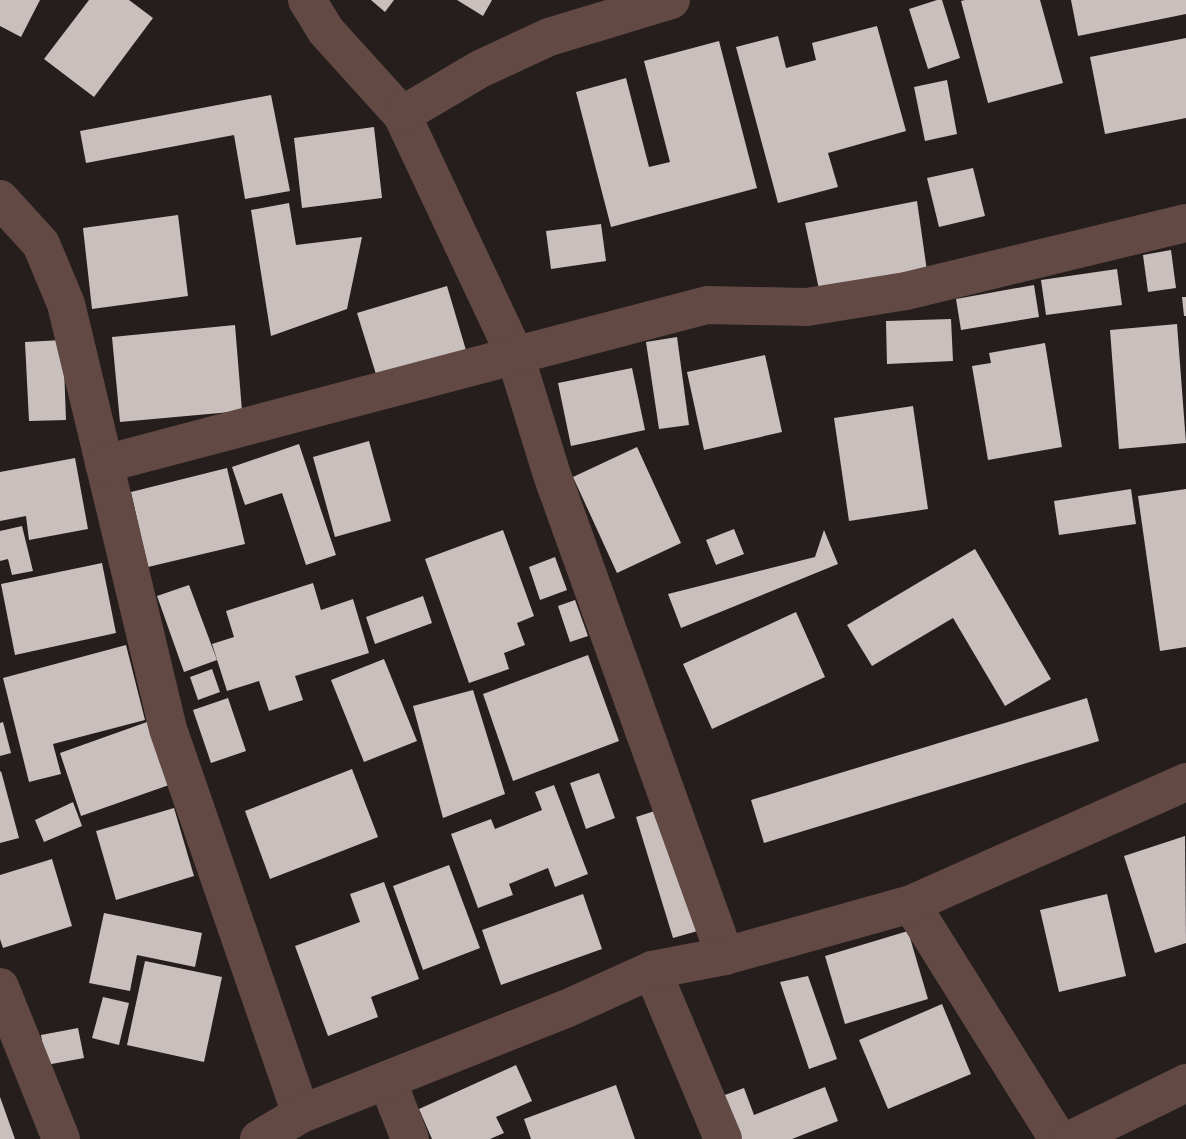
<svg xmlns="http://www.w3.org/2000/svg" width="1186" height="1139" font-family="Mulish,sans-serif">
<rect width="100%" height="100%" fill="#251e1d"/>
<g fill="#c9bfbd">
<path d="M 0,0 L 40,0 L 21,37 L 0,26 Z"/>
<path d="M 89,0 L 129,0 L 153,18 L 94,97 L 44,59 Z"/>
<path d="M 371,0 L 394,0 L 385,12 Z"/>
<path d="M 457,0 L 492,0 L 483,16 Z"/>
<path d="M 937,0 L 942,0 L 960,58 L 928,69 L 909,9 Z"/>
<path d="M 965,0 L 1040,0 L 1063,83 L 988,103 L 961,1 Z"/>
<path d="M 1071,0 L 1186,0 L 1186,14 L 1078,36 Z"/>
<path d="M 877,26 L 906,131 L 828,153 L 838,187 L 778,203 L 736,47 L 778,36 L 786,68 L 816,60 L 812,43 Z"/>
<path d="M 1186,38 L 1186,118 L 1105,134 L 1090,57 Z"/>
<path d="M 719,41 L 757,188 L 611,227 L 576,92 L 626,78 L 649,167 L 670,162 L 644,61 Z"/>
<path d="M 947,80 L 957,134 L 925,141 L 914,87 Z"/>
<path d="M 271,95 L 290,191 L 245,199 L 234,135 L 86,163 L 80,131 Z"/>
<path d="M 374,127 L 382,198 L 302,208 L 294,138 Z"/>
<path d="M 973,168 L 985,216 L 939,227 L 927,178 Z"/>
<path d="M 917,201 L 927,271 L 820,294 L 805,223 Z"/>
<path d="M 289,203 L 296,245 L 362,237 L 347,309 L 271,336 L 251,210 Z"/>
<path d="M 178,215 L 188,296 L 92,309 L 83,228 Z"/>
<path d="M 601,224 L 606,261 L 551,269 L 546,231 Z"/>
<path d="M 1171,250 L 1176,288 L 1148,292 L 1143,255 Z"/>
<path d="M 1117,269 L 1122,305 L 1046,315 L 1041,280 Z"/>
<path d="M 1034,285 L 1039,317 L 961,330 L 956,299 Z"/>
<path d="M 447,286 L 468,357 L 379,384 L 357,313 Z"/>
<path d="M 1182,297 L 1186,297 L 1186,316 L 1184,316 Z"/>
<path d="M 951,319 L 953,361 L 887,364 L 886,321 Z"/>
<path d="M 1177,324 L 1186,443 L 1119,449 L 1110,330 Z"/>
<path d="M 235,325 L 242,411 L 120,422 L 112,337 Z"/>
<path d="M 677,337 L 689,425 L 659,429 L 646,342 Z"/>
<path d="M 63,340 L 66,420 L 29,421 L 25,342 Z"/>
<path d="M 1045,343 L 1062,447 L 988,460 L 972,366 L 991,363 L 989,353 Z"/>
<path d="M 765,355 L 782,432 L 704,450 L 687,372 Z"/>
<path d="M 632,368 L 645,430 L 571,446 L 558,383 Z"/>
<path d="M 913,406 L 928,509 L 849,521 L 834,418 Z"/>
<path d="M 369,441 L 391,521 L 335,537 L 313,457 Z"/>
<path d="M 299,444 L 336,555 L 306,565 L 282,493 L 245,505 L 232,467 Z"/>
<path d="M 637,447 L 681,543 L 617,573 L 573,477 Z"/>
<path d="M 75,458 L 88,529 L 29,540 L 26,516 L 0,521 L 0,472 Z"/>
<path d="M 227,468 L 245,544 L 148,567 L 131,492 Z"/>
<path d="M 1131,489 L 1136,524 L 1059,535 L 1054,501 Z"/>
<path d="M 1186,489 L 1186,647 L 1160,651 L 1138,496 Z"/>
<path d="M 22,526 L 33,571 L 12,575 L 8,559 L 0,561 L 0,531 Z"/>
<path d="M 734,529 L 744,554 L 716,565 L 706,540 Z"/>
<path d="M 503,530 L 534,616 L 517,623 L 525,645 L 504,653 L 509,669 L 469,683 L 425,559 Z"/>
<path d="M 824,530 L 838,564 L 681,628 L 668,594 L 815,557 Z"/>
<path d="M 975,549 L 1051,679 L 1005,706 L 953,618 L 872,666 L 847,625 Z"/>
<path d="M 555,557 L 567,590 L 540,600 L 529,567 Z"/>
<path d="M 102,563 L 116,633 L 15,655 L 1,584 Z"/>
<path d="M 313,583 L 321,610 L 353,599 L 369,653 L 295,676 L 303,700 L 269,711 L 259,681 L 227,691 L 212,644 L 234,637 L 226,611 Z"/>
<path d="M 189,585 L 217,660 L 184,672 L 157,596 Z"/>
<path d="M 423,596 L 432,623 L 375,644 L 366,617 Z"/>
<path d="M 575,600 L 588,636 L 570,642 L 558,606 Z"/>
<path d="M 796,612 L 825,677 L 712,729 L 683,664 Z"/>
<path d="M 126,645 L 145,720 L 53,744 L 61,774 L 29,782 L 3,678 Z"/>
<path d="M 588,655 L 619,741 L 513,781 L 483,694 Z"/>
<path d="M 384,659 L 417,741 L 364,762 L 331,680 Z"/>
<path d="M 212,669 L 220,692 L 198,700 L 190,677 Z"/>
<path d="M 473,690 L 505,794 L 443,818 L 413,706 Z"/>
<path d="M 228,698 L 246,751 L 211,763 L 193,710 Z"/>
<path d="M 1087,698 L 1099,741 L 764,843 L 751,800 Z"/>
<path d="M 3,722 L 11,753 L 0,756 L 0,723 Z"/>
<path d="M 147,722 L 169,785 L 81,816 L 60,753 Z"/>
<path d="M 352,769 L 378,837 L 270,879 L 245,811 Z"/>
<path d="M 1,771 L 19,838 L 0,843 L 0,772 Z"/>
<path d="M 599,773 L 615,818 L 586,829 L 570,783 Z"/>
<path d="M 554,785 L 588,874 L 555,887 L 548,868 L 509,884 L 513,895 L 478,908 L 451,834 L 491,819 L 495,829 L 542,810 L 535,792 Z"/>
<path d="M 73,802 L 82,826 L 44,842 L 35,820 Z"/>
<path d="M 174,808 L 194,876 L 116,900 L 96,831 Z"/>
<path d="M 664,808 L 701,930 L 673,938 L 636,817 Z"/>
<path d="M 1185,836 L 1186,943 L 1155,953 L 1124,856 Z"/>
<path d="M 52,859 L 72,926 L 3,948 L 0,939 L 0,875 Z"/>
<path d="M 449,865 L 480,948 L 423,970 L 393,886 Z"/>
<path d="M 384,882 L 419,979 L 371,997 L 378,1017 L 328,1036 L 295,946 L 360,922 L 350,894 Z"/>
<path d="M 583,894 L 602,949 L 501,985 L 482,930 Z"/>
<path d="M 1107,894 L 1126,976 L 1059,992 L 1040,910 Z"/>
<path d="M 104,913 L 202,933 L 195,967 L 137,955 L 130,991 L 89,983 Z"/>
<path d="M 908,931 L 928,999 L 845,1024 L 825,956 Z"/>
<path d="M 145,961 L 222,977 L 204,1062 L 127,1045 Z"/>
<path d="M 808,976 L 837,1059 L 809,1069 L 780,982 Z"/>
<path d="M 103,997 L 129,1003 L 119,1045 L 92,1038 Z"/>
<path d="M 942,1004 L 971,1074 L 888,1109 L 859,1040 Z"/>
<path d="M 78,1028 L 84,1058 L 46,1065 L 41,1035 Z"/>
<path d="M 516,1065 L 532,1101 L 496,1117 L 504,1133 L 490,1139 L 432,1139 L 419,1109 Z"/>
<path d="M 616,1085 L 635,1139 L 531,1139 L 524,1119 Z"/>
<path d="M 825,1087 L 838,1121 L 792,1139 L 729,1139 L 714,1099 L 744,1088 L 754,1115 Z"/>
<path d="M 0,1097 L 15,1139 L 0,1139 Z"/>
</g>
<g fill="none" stroke-linecap="round" stroke-linejoin="round">
<g stroke="#624943" stroke-width="38">
<path d="M 307,0 L 326,31 L 402,115 L 515,355 L 552,475 L 725,956"/>
<path d="M 402,115 L 480,69 L 549,37 L 671,0"/>
<path d="M 0,199 L 41,244 L 66,304 L 168,729 L 301,1114"/>
<path d="M 104,464 L 707,305 L 807,307 L 906,291 L 1186,223"/>
<path d="M 911,904 L 1058,1139"/>
<path d="M 652,970 L 723,1139"/>
<path d="M 0,987 L 61,1139"/>
<path d="M 387,1080 L 410,1139"/>
<path d="M 259,1139 L 301,1114 L 568,1008 L 652,970 L 725,956 L 911,904 L 1186,782"/>
<path d="M 1072,1139 L 1186,1083"/>
</g>
</g>
</svg>
